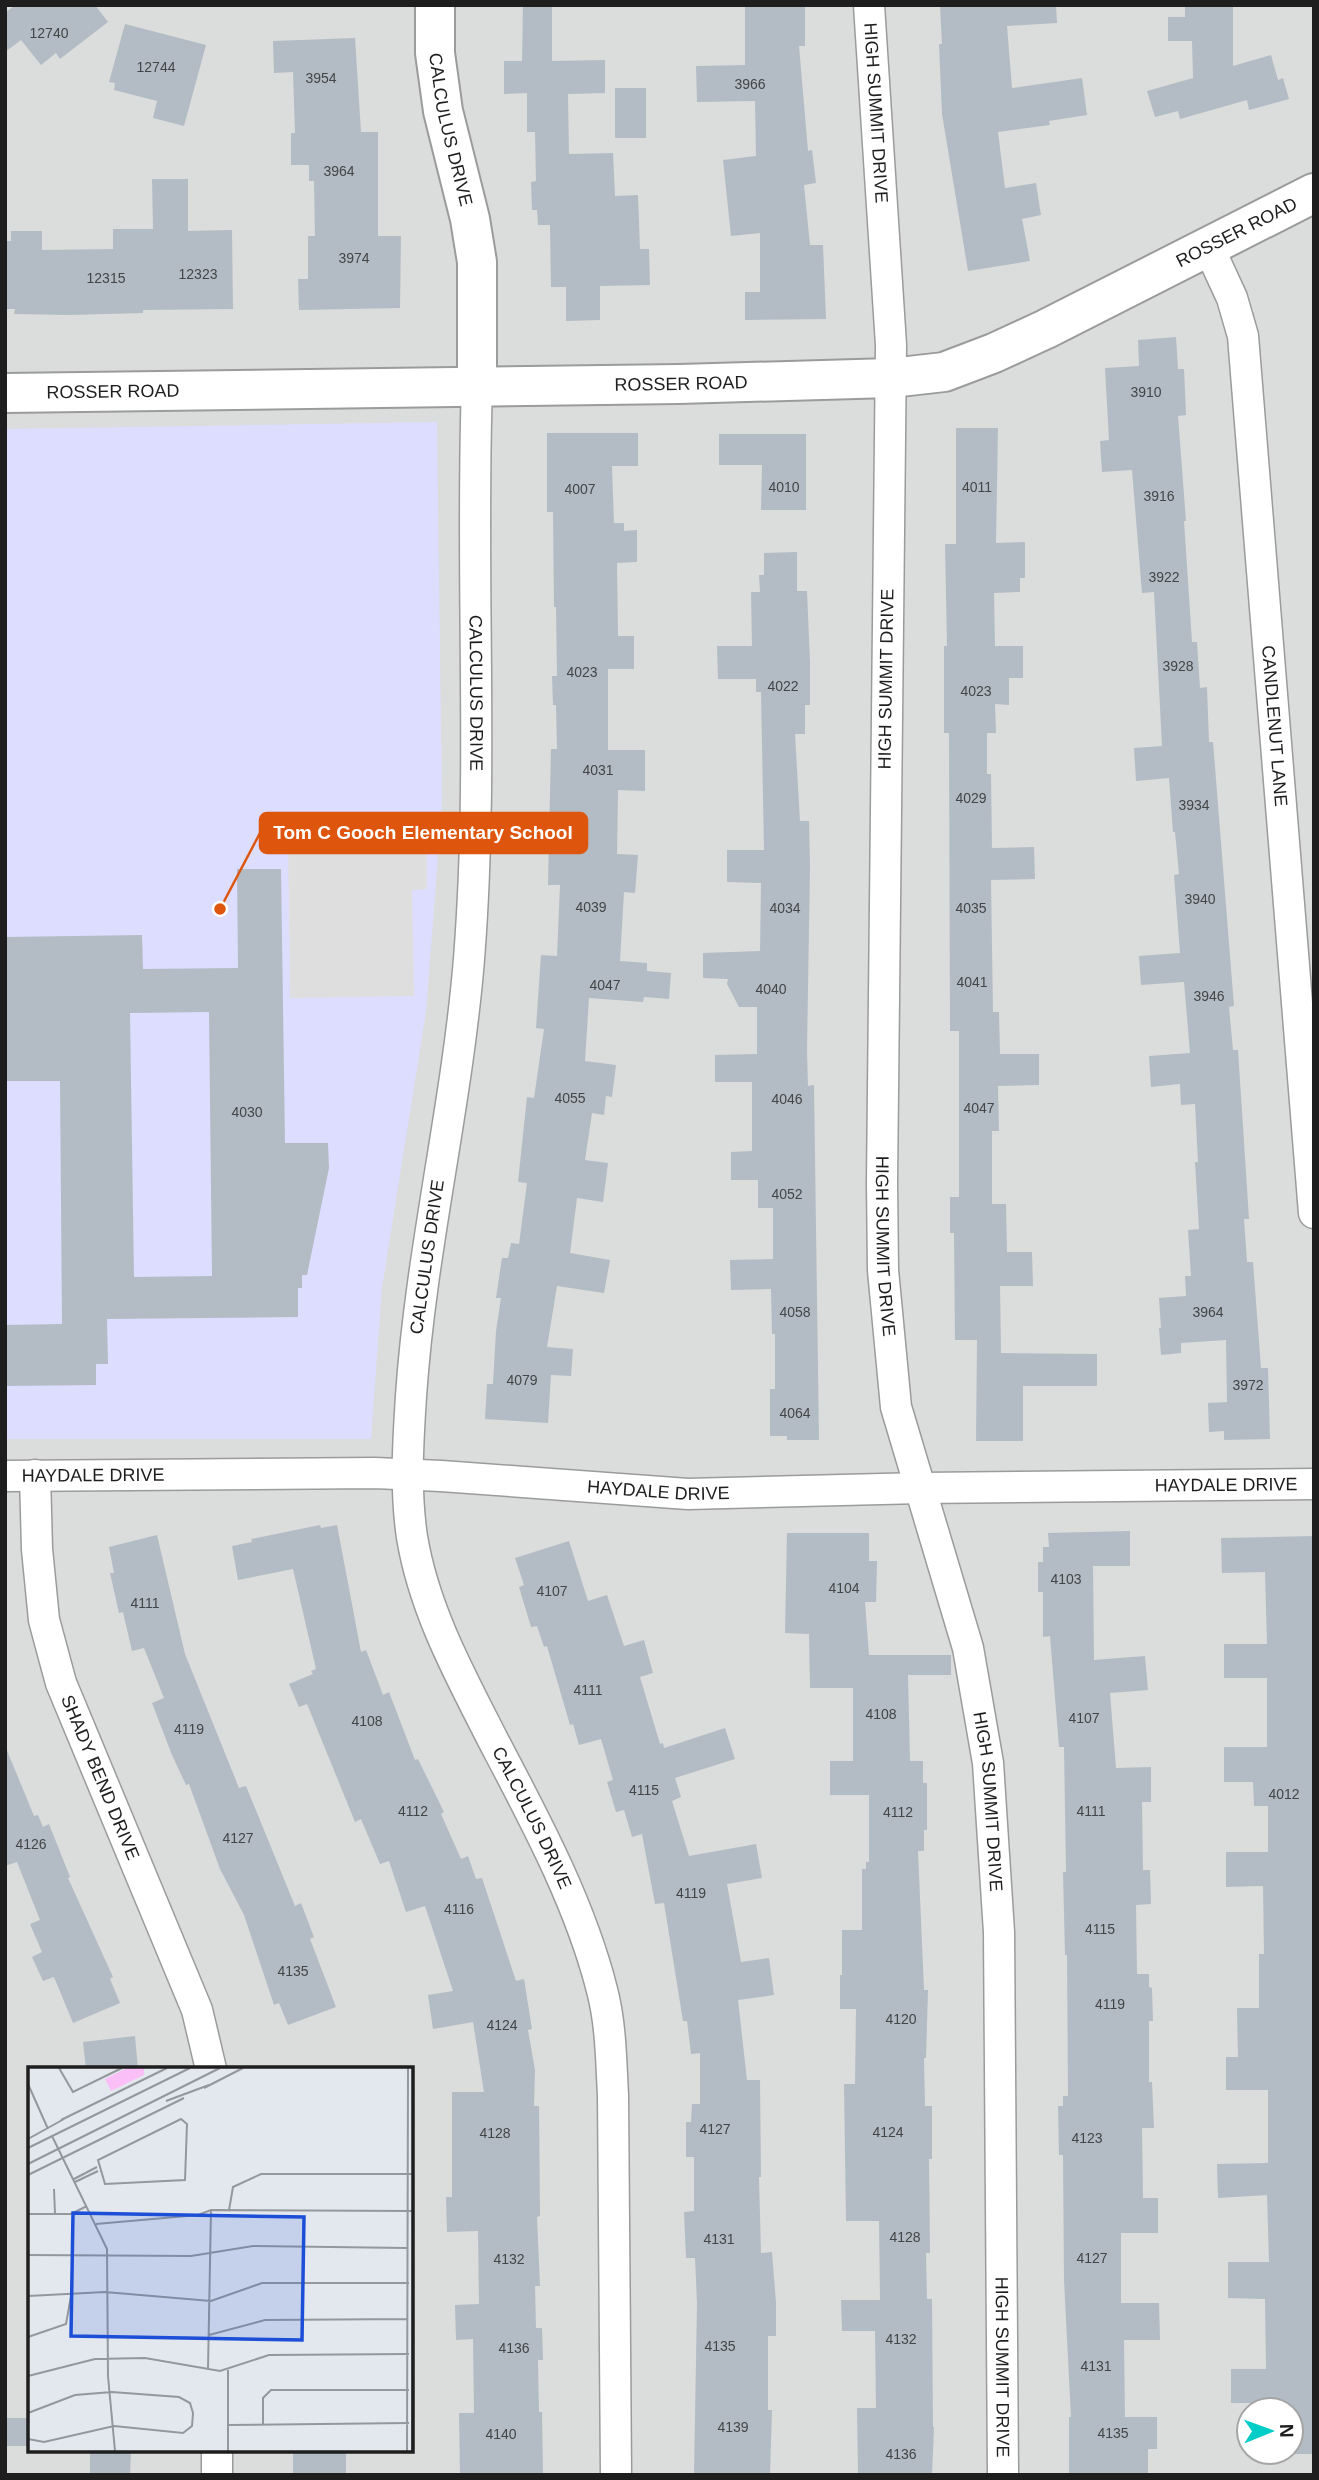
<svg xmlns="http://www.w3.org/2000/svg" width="1319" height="2480" font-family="Helvetica,sans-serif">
<rect width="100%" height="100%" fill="#e3e8ef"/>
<path fill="#dbdcdc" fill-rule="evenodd" d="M 5,5 L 1314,5 L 1314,2475 L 5,2475 ZM 30,2069 L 411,2069 L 411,2450 L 30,2450 ZM 1249,2410 L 1291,2410 L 1291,2452 L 1249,2452 Z"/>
<path fill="#ddf" d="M 437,422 L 442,805 L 426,1012 L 382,1288 L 371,1439 L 5,1439 L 5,429 Z"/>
<path fill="#dedede" d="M 427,834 L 427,889 L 412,890 L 414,996 L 290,998 L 288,836 Z"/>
<g fill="#b3bcc4" fill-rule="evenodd">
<path d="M 15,5 L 95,5 L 108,22 L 60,59 L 56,53 L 41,65 L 21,40 L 5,52 L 5,13 Z"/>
<path d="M 523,5 L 552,5 L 552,61 L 605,60 L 605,93 L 568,94 L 569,154 L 613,153 L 615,196 L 638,195 L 640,249 L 649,249 L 650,285 L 600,286 L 600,320 L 566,321 L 566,287 L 551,287 L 550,225 L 538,225 L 537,210 L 532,210 L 531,182 L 536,181 L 535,132 L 527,132 L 527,93 L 504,94 L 504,61 L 522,61 Z"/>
<path d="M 745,5 L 805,5 L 805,46 L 799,46 L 808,151 L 812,150 L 816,183 L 804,185 L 810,245 L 823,245 L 826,319 L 745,320 L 745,292 L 760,292 L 760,233 L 731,236 L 723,160 L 756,156 L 755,101 L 697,102 L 696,66 L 745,65 Z"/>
<path d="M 940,5 L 1056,5 L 1057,23 L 1007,26 L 1012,88 L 1082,78 L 1087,115 L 1049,121 L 1050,125 L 998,132 L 1005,188 L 1036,183 L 1041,215 L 1022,219 L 1030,261 L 968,271 L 942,114 L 939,44 L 942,44 Z"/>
<path d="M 1185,5 L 1233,5 L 1233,66 L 1271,55 L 1278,80 L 1283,78 L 1289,99 L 1249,110 L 1247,100 L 1180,119 L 1178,111 L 1155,117 L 1147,91 L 1193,78 L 1192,41 L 1168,41 L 1168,17 L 1185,17 Z"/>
<path d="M 125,24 L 206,45 L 184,126 L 153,118 L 157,101 L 114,90 L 115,83 L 109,82 Z"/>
<path d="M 355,38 L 361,132 L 378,132 L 378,236 L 401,236 L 400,308 L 299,310 L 298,279 L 308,279 L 308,236 L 315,236 L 314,181 L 309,181 L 309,165 L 291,165 L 291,133 L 295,133 L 293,72 L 274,73 L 273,41 Z"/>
<rect x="615" y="88" width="31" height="50"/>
<path d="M 152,179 L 188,179 L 188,231 L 232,230 L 233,309 L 143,310 L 143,313 L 69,315 L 14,314 L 15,309 L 5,309 L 5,241 L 11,241 L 11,231 L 42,231 L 42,250 L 113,249 L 113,229 L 153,229 Z"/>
<path d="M 1176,337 L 1178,369 L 1184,369 L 1186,415 L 1178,416 L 1186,521 L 1184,521 L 1192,642 L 1197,642 L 1200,688 L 1207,687 L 1209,742 L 1213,742 L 1234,1006 L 1229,1007 L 1233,1050 L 1238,1050 L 1249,1219 L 1244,1219 L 1247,1262 L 1253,1262 L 1261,1368 L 1268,1368 L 1270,1439 L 1224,1440 L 1224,1431 L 1209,1432 L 1208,1403 L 1227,1402 L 1226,1340 L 1181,1343 L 1181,1353 L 1161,1355 L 1159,1328 L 1161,1328 L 1159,1298 L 1186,1296 L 1185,1276 L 1191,1276 L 1188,1230 L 1199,1229 L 1195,1162 L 1198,1162 L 1195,1104 L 1181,1105 L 1180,1084 L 1151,1087 L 1149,1056 L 1190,1053 L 1184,982 L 1141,985 L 1139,956 L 1180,953 L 1174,875 L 1179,874 L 1175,832 L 1173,832 L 1169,778 L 1136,781 L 1134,748 L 1162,746 L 1154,592 L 1142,593 L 1132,470 L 1102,472 L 1100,441 L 1109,440 L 1105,368 L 1139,366 L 1138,340 Z"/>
<path d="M 956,428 L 998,428 L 996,543 L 1025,542 L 1025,578 L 1020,578 L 1020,592 L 994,593 L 995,646 L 1023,646 L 1023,678 L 1009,678 L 1009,705 L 995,704 L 996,733 L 987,733 L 987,774 L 991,774 L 992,848 L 1034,847 L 1035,879 L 991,880 L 993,1012 L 999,1012 L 1000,1054 L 1039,1054 L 1039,1085 L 998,1086 L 999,1131 L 992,1131 L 992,1204 L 1006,1204 L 1007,1252 L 1032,1252 L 1033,1286 L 1000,1286 L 1001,1353 L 1097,1354 L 1097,1386 L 1023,1386 L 1023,1441 L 976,1441 L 977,1340 L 955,1340 L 954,1233 L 950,1233 L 950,1197 L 959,1197 L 959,1031 L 950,1031 L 949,733 L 944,733 L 944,646 L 947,646 L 945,544 L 956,544 Z"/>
<path d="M 547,433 L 638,433 L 638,466 L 612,466 L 614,523 L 624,523 L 624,531 L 637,530 L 637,562 L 617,563 L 618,636 L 634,636 L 634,669 L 608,669 L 608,750 L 645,750 L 645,791 L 618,790 L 617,854 L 638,855 L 635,893 L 624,892 L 620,961 L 647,963 L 647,971 L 671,973 L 669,999 L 644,997 L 643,1002 L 589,998 L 585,1061 L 616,1065 L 612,1097 L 606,1096 L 604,1115 L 592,1113 L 585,1160 L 608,1163 L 603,1202 L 577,1198 L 570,1253 L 610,1260 L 604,1293 L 557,1286 L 547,1347 L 573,1349 L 571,1376 L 551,1375 L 548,1423 L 485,1419 L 487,1384 L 493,1384 L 496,1331 L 501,1298 L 496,1298 L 502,1258 L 508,1258 L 511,1243 L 519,1244 L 527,1183 L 518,1182 L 527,1097 L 534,1098 L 544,1029 L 536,1028 L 541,955 L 557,956 L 560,885 L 548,885 L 551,749 L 557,749 L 556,705 L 553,705 L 552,676 L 557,676 L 556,607 L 554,607 L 553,512 L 547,512 Z"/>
<path d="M 719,434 L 806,434 L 806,510 L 761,510 L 762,465 L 719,465 Z"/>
<path d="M 797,552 L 797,591 L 807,591 L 810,662 L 810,705 L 805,705 L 805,734 L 795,734 L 800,821 L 809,821 L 810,866 L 807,1051 L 808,1086 L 814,1085 L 819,1440 L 787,1440 L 787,1436 L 770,1436 L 770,1389 L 775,1389 L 775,1334 L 772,1334 L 771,1289 L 731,1290 L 730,1260 L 773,1259 L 773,1208 L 758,1208 L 758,1180 L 731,1180 L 731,1152 L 752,1151 L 752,1082 L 715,1082 L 715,1055 L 757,1054 L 757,1007 L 739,1007 L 727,984 L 728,979 L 703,978 L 703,953 L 760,951 L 761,883 L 727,882 L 727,850 L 764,850 L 761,692 L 756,692 L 756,679 L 718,679 L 717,646 L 752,646 L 751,592 L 760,592 L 759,575 L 764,575 L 764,553 Z"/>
<path d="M 237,869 L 281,869 L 285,1143 L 328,1143 L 329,1168 L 307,1275 L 302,1275 L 302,1288 L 298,1288 L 298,1317 L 107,1319 L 108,1364 L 96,1364 L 96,1385 L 5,1386 L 5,1325 L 62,1324 L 60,1081 L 5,1081 L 5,937 L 142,935 L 143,969 L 238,968 ZM 209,1012 L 212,1276 L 134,1277 L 130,1013 Z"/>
<path d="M 320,1525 L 321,1528 L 337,1525 L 361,1652 L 366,1650 L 383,1695 L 389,1692 L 415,1760 L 418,1759 L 444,1812 L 441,1814 L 461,1859 L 468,1856 L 476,1879 L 482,1878 L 516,1981 L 524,1979 L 532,2029 L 528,2030 L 535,2070 L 534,2106 L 539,2106 L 540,2216 L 537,2217 L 540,2286 L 535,2286 L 536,2328 L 542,2328 L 543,2360 L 538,2360 L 539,2412 L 542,2412 L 543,2475 L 460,2475 L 459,2413 L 474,2413 L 473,2339 L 456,2340 L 455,2305 L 479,2304 L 478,2231 L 447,2232 L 446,2197 L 452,2197 L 452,2092 L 484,2092 L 473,2022 L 433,2029 L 428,1995 L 453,1991 L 425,1906 L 406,1912 L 389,1861 L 380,1864 L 361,1819 L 355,1822 L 307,1704 L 299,1707 L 289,1684 L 313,1674 L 311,1671 L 316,1669 L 293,1569 L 238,1580 L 232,1546 L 252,1542 L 251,1539 Z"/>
<path d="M 1130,1531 L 1130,1566 L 1093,1566 L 1094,1660 L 1145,1656 L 1148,1690 L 1110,1693 L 1116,1768 L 1151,1767 L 1151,1802 L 1142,1802 L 1143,1870 L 1150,1870 L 1151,1904 L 1136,1905 L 1137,1974 L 1149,1974 L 1149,1987 L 1152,1988 L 1153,2021 L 1149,2021 L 1149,2082 L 1152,2082 L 1154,2128 L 1142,2128 L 1143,2198 L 1158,2198 L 1158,2233 L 1121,2233 L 1121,2303 L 1159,2303 L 1160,2340 L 1124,2340 L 1125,2417 L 1157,2417 L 1157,2449 L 1148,2449 L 1148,2475 L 1069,2475 L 1069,2417 L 1071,2417 L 1064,2280 L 1063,2155 L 1059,2155 L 1058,2106 L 1063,2106 L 1063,2096 L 1068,2096 L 1067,1955 L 1065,1955 L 1063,1872 L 1066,1872 L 1064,1747 L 1059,1747 L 1050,1636 L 1043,1637 L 1043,1592 L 1038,1592 L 1038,1562 L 1043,1562 L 1043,1547 L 1049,1547 L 1048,1533 Z"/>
<path d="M 787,1533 L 869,1533 L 869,1561 L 877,1561 L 876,1602 L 865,1602 L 869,1655 L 951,1655 L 951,1675 L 908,1675 L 910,1761 L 923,1761 L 923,1783 L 927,1783 L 927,1830 L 924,1830 L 924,1851 L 918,1851 L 924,1990 L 928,1990 L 926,2058 L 924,2058 L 925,2106 L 932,2106 L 932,2159 L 929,2159 L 930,2253 L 926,2253 L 927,2299 L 932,2299 L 933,2427 L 934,2427 L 932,2475 L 858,2475 L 857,2408 L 876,2408 L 875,2331 L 842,2331 L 841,2300 L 880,2300 L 879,2221 L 846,2221 L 844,2084 L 855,2084 L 856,2009 L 840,2009 L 840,1975 L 842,1975 L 842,1930 L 862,1930 L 862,1869 L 866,1869 L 866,1862 L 869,1862 L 869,1795 L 830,1795 L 830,1761 L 853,1761 L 853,1688 L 810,1688 L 809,1634 L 785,1633 Z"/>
<path d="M 157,1535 L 185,1654 L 239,1788 L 246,1786 L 295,1906 L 301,1903 L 314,1937 L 310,1939 L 336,2007 L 288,2025 L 279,2003 L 274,2005 L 244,1915 L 220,1869 L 189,1784 L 186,1785 L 172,1755 L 152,1703 L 164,1698 L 144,1648 L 132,1651 L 123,1612 L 119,1613 L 110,1573 L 114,1573 L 109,1547 Z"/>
<path d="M 1313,1536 L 1314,2454 L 1291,2454 L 1291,2410 L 1269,2410 L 1269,2403 L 1231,2403 L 1231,2369 L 1266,2369 L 1265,2299 L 1228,2298 L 1228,2262 L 1269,2262 L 1267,2195 L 1218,2198 L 1217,2164 L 1268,2163 L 1268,2090 L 1226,2090 L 1226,2057 L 1238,2057 L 1237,2008 L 1259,2008 L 1259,1954 L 1264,1954 L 1263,1886 L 1226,1887 L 1226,1852 L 1268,1852 L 1268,1806 L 1254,1806 L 1253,1782 L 1224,1782 L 1224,1747 L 1267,1747 L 1267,1678 L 1224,1678 L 1224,1644 L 1267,1644 L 1265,1572 L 1222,1573 L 1221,1538 Z"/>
<path d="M 569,1541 L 588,1601 L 607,1595 L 624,1646 L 644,1640 L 653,1673 L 640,1677 L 660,1744 L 663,1743 L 664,1748 L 725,1728 L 735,1759 L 675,1778 L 681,1797 L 672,1801 L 689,1856 L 756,1844 L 762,1878 L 727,1884 L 741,1962 L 769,1958 L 774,1995 L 738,2000 L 747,2080 L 760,2080 L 761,2177 L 759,2177 L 761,2253 L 772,2252 L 776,2303 L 776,2336 L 768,2336 L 768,2410 L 772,2410 L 770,2475 L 694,2475 L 697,2303 L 695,2258 L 686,2258 L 684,2212 L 694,2211 L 694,2157 L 686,2157 L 686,2122 L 691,2122 L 692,2104 L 700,2104 L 700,2053 L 691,2054 L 687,2021 L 683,2021 L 664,1903 L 655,1904 L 642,1834 L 632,1837 L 624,1810 L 616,1812 L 607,1782 L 613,1780 L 601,1739 L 579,1745 L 573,1724 L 570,1725 L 547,1646 L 544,1647 L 537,1626 L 531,1627 L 519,1587 L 524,1585 L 515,1558 Z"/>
<path d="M 6,1748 L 34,1816 L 38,1815 L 43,1827 L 49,1824 L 70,1877 L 68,1878 L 113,1977 L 110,1979 L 120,2003 L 73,2023 L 54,1977 L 43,1981 L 32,1957 L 42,1952 L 30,1924 L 40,1920 L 17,1862 L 5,1866 Z"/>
<path d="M 135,2036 L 138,2069 L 86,2069 L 83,2042 Z"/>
<rect x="5" y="2418" width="23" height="28"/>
<path d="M 90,2450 L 131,2450 L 130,2475 L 90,2475 Z"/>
<rect x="293" y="2450" width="53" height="25"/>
</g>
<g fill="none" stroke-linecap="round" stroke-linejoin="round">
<g stroke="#9b9b9b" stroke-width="33">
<g id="minor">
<path id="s1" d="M 869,5 L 891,345 L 882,1183 L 883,1270 L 896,1407 L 968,1648 L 988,1763 L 999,1932 L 1003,2475"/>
<path id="s2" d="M 1208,246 L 1232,298 L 1243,336 L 1314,1213"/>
<path id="s3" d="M 477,387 C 470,577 484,769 469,959 C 457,1106 421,1249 411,1396 C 408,1443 405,1490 412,1537 C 424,1610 460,1675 493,1740 C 535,1820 580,1903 602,1990 C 611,2024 611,2060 613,2095 L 616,2475"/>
<path id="s4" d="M 35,1475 L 37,1549 L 44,1620 L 61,1683 L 197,2010 L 211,2069"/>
<path id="s5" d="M 5,1476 L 375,1473 L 441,1476 L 688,1494 L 922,1488 L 1314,1484"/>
<path d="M 217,2450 L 217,2475"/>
</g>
</g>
<g stroke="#9b9b9b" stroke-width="42">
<g id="tertiary">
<path id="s6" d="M 435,5 L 435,53 L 443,111 L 470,219 L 477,262 L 477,387"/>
<path id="s7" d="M 5,393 L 679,384 L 891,378 L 944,372 L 994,353 L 1046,329 L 1314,193"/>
</g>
</g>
<use href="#minor" stroke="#fff" stroke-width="30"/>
<use href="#tertiary" stroke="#fff" stroke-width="38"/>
</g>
<g text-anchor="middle" stroke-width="5" stroke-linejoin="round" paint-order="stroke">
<g font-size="14" fill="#434648">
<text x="49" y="38">12740</text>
<text x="156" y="72">12744</text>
<text x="321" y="83">3954</text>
<text x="750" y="89">3966</text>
<text x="339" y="176">3964</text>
<text x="354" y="263">3974</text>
<text x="198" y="279">12323</text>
<text x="106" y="283">12315</text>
<text x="1146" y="397">3910</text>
<text x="784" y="492">4010</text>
<text x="977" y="492">4011</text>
<text x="580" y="494">4007</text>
<text x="1159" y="501">3916</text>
<text x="1164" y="582">3922</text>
<text x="1178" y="671">3928</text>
<text x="582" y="677">4023</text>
<text x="783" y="691">4022</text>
<text x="976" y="696">4023</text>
<text x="598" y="775">4031</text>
<text x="971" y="803">4029</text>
<text x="1194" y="810">3934</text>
<text x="1200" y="904">3940</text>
<text x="591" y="912">4039</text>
<text x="785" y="913">4034</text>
<text x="971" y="913">4035</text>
<text x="972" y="987">4041</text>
<text x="605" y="990">4047</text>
<text x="771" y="994">4040</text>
<text x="1209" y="1001">3946</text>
<text x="570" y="1103">4055</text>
<text x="787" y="1104">4046</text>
<text x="979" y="1113">4047</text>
<text x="247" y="1117">4030</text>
<text x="787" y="1199">4052</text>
<text x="795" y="1317">4058</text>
<text x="1208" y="1317">3964</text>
<text x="522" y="1385">4079</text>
<text x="1248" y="1390">3972</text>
<text x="795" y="1418">4064</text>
<text x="1066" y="1584">4103</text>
<text x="844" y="1593">4104</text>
<text x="552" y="1596">4107</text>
<text x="145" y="1608">4111</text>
<text x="588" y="1695">4111</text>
<text x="881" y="1719">4108</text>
<text x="1084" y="1723">4107</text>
<text x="367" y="1726">4108</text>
<text x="189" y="1734">4119</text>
<text x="644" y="1795">4115</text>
<text x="1284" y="1799">4012</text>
<text x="413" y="1816">4112</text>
<text x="1091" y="1816">4111</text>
<text x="898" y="1817">4112</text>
<text x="238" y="1843">4127</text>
<text x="31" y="1849">4126</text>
<text x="691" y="1898">4119</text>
<text x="459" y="1914">4116</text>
<text x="1100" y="1934">4115</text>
<text x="293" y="1976">4135</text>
<text x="1110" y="2009">4119</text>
<text x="901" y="2024">4120</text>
<text x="502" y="2030">4124</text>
<text x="715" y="2134">4127</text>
<text x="888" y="2137">4124</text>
<text x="495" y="2138">4128</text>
<text x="1087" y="2143">4123</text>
<text x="905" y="2242">4128</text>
<text x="719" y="2244">4131</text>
<text x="1092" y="2263">4127</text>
<text x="509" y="2264">4132</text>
<text x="901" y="2344">4132</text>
<text x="720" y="2351">4135</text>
<text x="514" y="2353">4136</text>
<text x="1096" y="2371">4131</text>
<text x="733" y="2432">4139</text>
<text x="1113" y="2438">4135</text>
<text x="501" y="2439">4140</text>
<text x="901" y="2459">4136</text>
</g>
<g font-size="18" fill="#1e1e1e" stroke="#fff">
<text dy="6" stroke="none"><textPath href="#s1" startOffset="108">HIGH SUMMIT DRIVE</textPath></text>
<text dy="6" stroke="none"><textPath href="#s6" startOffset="126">CALCULUS DRIVE</textPath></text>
<text dy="6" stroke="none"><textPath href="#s7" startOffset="1264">ROSSER ROAD</textPath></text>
<text dy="6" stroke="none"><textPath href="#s7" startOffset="676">ROSSER ROAD</textPath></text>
<text dy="6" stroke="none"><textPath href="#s7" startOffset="108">ROSSER ROAD</textPath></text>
<text transform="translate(886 679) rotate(-89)" y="6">HIGH SUMMIT DRIVE</text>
<text dy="6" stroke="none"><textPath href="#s3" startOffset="306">CALCULUS DRIVE</textPath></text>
<text dy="6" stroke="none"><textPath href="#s2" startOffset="488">CANDLENUT LANE</textPath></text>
<text dy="6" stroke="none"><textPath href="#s1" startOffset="1242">HIGH SUMMIT DRIVE</textPath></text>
<text transform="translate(427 1257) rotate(-82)" y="6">CALCULUS DRIVE</text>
<text dy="6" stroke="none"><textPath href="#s5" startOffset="88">HAYDALE DRIVE</textPath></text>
<text dy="6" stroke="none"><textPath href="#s5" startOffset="1222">HAYDALE DRIVE</textPath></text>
<text dy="6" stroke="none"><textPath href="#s5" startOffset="654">HAYDALE DRIVE</textPath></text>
<text dy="6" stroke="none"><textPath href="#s4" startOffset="313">SHADY BEND DRIVE</textPath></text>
<text dy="6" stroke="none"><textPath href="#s1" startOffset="1810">HIGH SUMMIT DRIVE</textPath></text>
<text dy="6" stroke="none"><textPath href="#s3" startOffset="1461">CALCULUS DRIVE</textPath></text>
<text dy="6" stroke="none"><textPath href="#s1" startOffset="2376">HIGH SUMMIT DRIVE</textPath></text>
</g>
</g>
<g transform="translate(28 2067)">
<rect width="385" height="385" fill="#e3e8ef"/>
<path d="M 99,1 L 116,1 L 116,8 L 83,24 L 77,12 Z" fill="#fbbff8"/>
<path fill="none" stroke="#94979b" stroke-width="2" d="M 31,1 L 45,25 L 94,1M 0,17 L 20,62M 176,21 L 215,1M 138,34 L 181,18M 153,52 L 159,57 L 157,113 L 77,117 L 70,93 ZM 33,53 L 139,1M 24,69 L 79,182 L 80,309 L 87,384M 0,72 L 36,52M 0,81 L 162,1M 0,97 L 192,1M 0,108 L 156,31M 46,112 L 69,100M 47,115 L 70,104M 26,122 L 27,147M 201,143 L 205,120 L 233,107 L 385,107M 0,147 L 43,147 L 59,139M 68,157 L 170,148 L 183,143 L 385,144M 0,188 L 163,189 L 225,179 L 379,181M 0,229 L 77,225 L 183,234 L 234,216 L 381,216M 181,268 L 237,253 L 380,252M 0,270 L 38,257 L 43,229M 180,302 L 183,143M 0,309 L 67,292 L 117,291 L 192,304 L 241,288 L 381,287M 0,346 L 47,328 L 84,325 L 151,330 L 162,336 L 165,346 L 164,359 L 155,366 L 86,359 L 16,375 L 0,372M 200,358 L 381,356M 235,358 L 235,331 L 243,323 L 381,323M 200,384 L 200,303M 379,384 L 380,1M 384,384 L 385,164"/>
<path fill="#1d4ed8" fill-opacity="0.15" stroke="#1d4ed8" stroke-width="3.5" d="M 45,146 L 276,150 L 274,273 L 43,269 Z"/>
<rect width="385" height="385" fill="none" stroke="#1e1e1e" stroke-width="3.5"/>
</g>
<path fill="none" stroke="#de560d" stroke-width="2.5" d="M220 909L260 833"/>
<circle fill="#de560d" stroke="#fff" stroke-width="2.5" cx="220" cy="909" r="7"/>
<rect fill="#de560d" stroke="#de560d" stroke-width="2.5" x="260" y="813" width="327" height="40" rx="7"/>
<g font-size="19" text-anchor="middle" font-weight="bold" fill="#fff">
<text x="423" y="839">Tom C Gooch Elementary School</text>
</g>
<rect width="1319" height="2480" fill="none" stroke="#1e1e1e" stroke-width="14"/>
<g transform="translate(1270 2431) rotate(89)"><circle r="33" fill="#ffffff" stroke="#a5a5a5" stroke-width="2"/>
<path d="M0-5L12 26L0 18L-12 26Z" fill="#00ccc8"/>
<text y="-10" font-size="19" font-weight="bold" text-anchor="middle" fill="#1e1e1e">N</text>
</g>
</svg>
